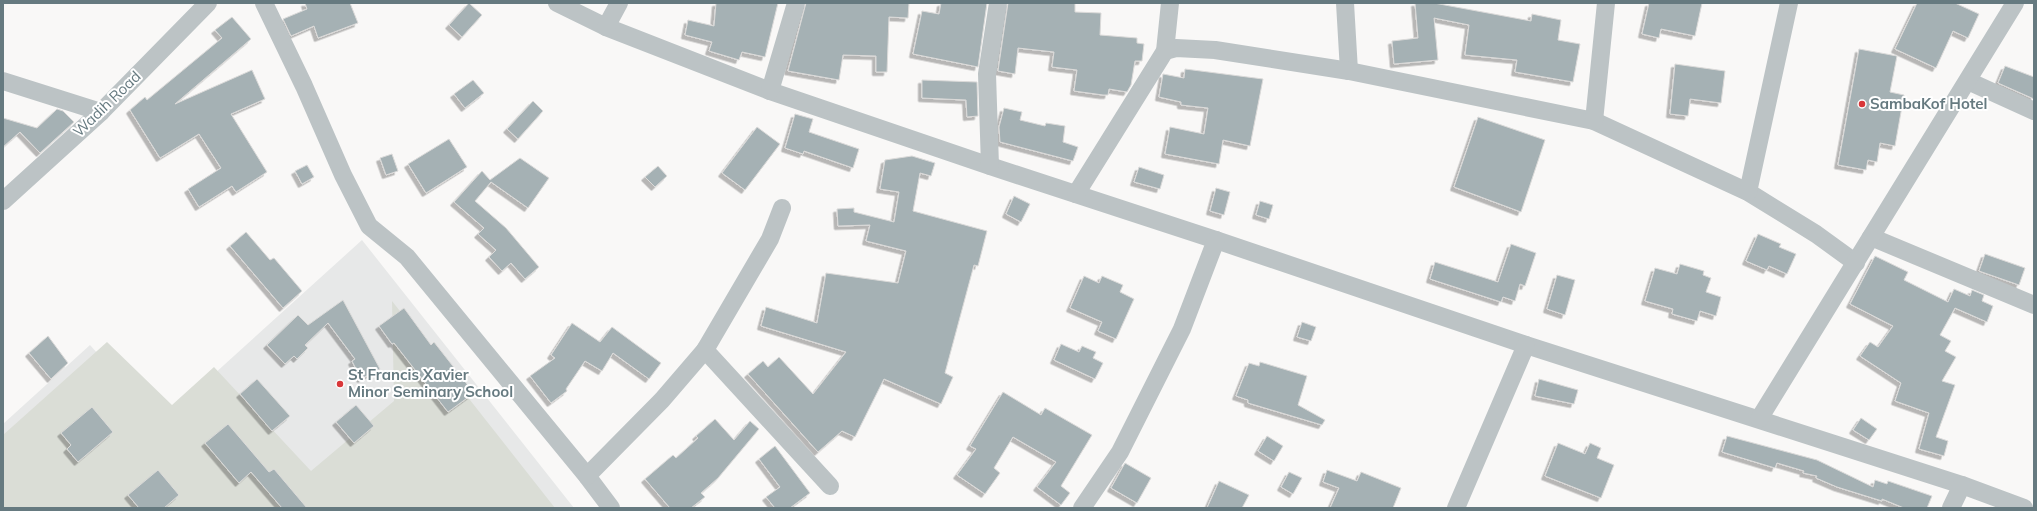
<svg xmlns="http://www.w3.org/2000/svg" width="2037" height="511" font-family="Mulish,sans-serif">
<defs>
<filter id="shadow"><feDropShadow dx="-3.5" dy="3.5" stdDeviation="0" flood-color="#0004"/></filter>
</defs>
<rect width="100%" height="100%" fill="#f9f8f7"/>
<path fill="#e7e8e8" d="M 362,240 L 574,508 L 3,508 L 3,424 L 90,345 L 160,423 Z"/>
<path fill="#daddd6" d="M 392,301 L 555,508 L 3,508 L 3,435 L 107,342 L 172,405 L 214,367 L 311,471 L 394,401 Z"/>
<g fill="#a5b1b4" stroke="#dbdad9" filter="url(#shadow)">
<path d="M 305,3 L 350,3 L 358,23 L 318,38 L 314,26 L 291,36 L 283,19 L 307,9 Z"/>
<path d="M 469,3 L 482,15 L 462,37 L 449,25 Z"/>
<path d="M 716,3 L 778,3 L 765,57 L 742,52 L 739,60 L 709,51 L 712,42 L 685,35 L 688,20 L 714,26 Z"/>
<path d="M 806,3 L 909,3 L 908,18 L 889,17 L 887,72 L 876,72 L 876,56 L 843,55 L 839,80 L 788,71 Z"/>
<path d="M 941,3 L 987,3 L 978,67 L 913,54 L 922,11 L 939,14 Z"/>
<path d="M 1008,3 L 1075,3 L 1075,12 L 1101,13 L 1100,35 L 1137,38 L 1137,43 L 1144,44 L 1142,61 L 1135,61 L 1131,85 L 1127,92 L 1109,89 L 1108,95 L 1103,95 L 1074,91 L 1077,70 L 1052,67 L 1054,52 L 1018,48 L 1015,74 L 998,71 Z"/>
<path d="M 1415,3 L 1434,3 L 1531,21 L 1532,14 L 1561,20 L 1558,40 L 1580,44 L 1573,82 L 1515,72 L 1517,60 L 1465,55 L 1469,25 L 1434,18 L 1438,60 L 1394,64 L 1392,41 L 1418,38 Z"/>
<path d="M 1649,3 L 1702,3 L 1695,36 L 1661,29 L 1659,38 L 1642,34 Z"/>
<path d="M 1917,3 L 1955,3 L 1979,14 L 1968,38 L 1953,31 L 1936,68 L 1895,49 Z"/>
<path d="M 232,17 L 251,39 L 175,104 L 252,70 L 265,99 L 231,114 L 267,172 L 236,192 L 232,186 L 199,207 L 188,189 L 221,168 L 199,134 L 160,158 L 130,110 L 145,97 L 147,100 L 222,38 L 215,30 Z"/>
<path d="M 1859,49 L 1897,56 L 1890,92 L 1904,95 L 1895,146 L 1880,143 L 1877,162 L 1868,160 L 1866,170 L 1838,165 Z"/>
<path d="M 1675,64 L 1725,71 L 1721,103 L 1690,99 L 1688,116 L 1670,114 Z"/>
<path d="M 2005,66 L 2034,77 L 2034,99 L 1998,83 Z"/>
<path d="M 1185,69 L 1263,79 L 1250,146 L 1223,140 L 1219,164 L 1165,154 L 1170,127 L 1204,134 L 1208,108 L 1181,105 L 1181,102 L 1159,97 L 1163,74 L 1184,78 Z"/>
<path d="M 473,80 L 484,93 L 465,108 L 454,94 Z"/>
<path d="M 922,80 L 977,82 L 978,116 L 967,117 L 966,100 L 922,98 Z"/>
<path d="M 533,101 L 543,111 L 518,139 L 507,129 Z"/>
<path d="M 1004,108 L 1022,112 L 1020,120 L 1045,126 L 1046,123 L 1065,126 L 1063,142 L 1078,147 L 1073,161 L 1000,142 L 999,127 Z"/>
<path d="M 57,109 L 63,111 L 74,122 L 40,153 L 20,132 L 3,147 L 3,118 L 37,128 Z"/>
<path d="M 795,114 L 813,119 L 809,132 L 859,149 L 853,168 L 804,151 L 803,154 L 785,148 Z"/>
<path d="M 1478,117 L 1545,140 L 1521,212 L 1454,187 Z"/>
<path d="M 757,127 L 780,144 L 745,190 L 722,173 Z"/>
<path d="M 449,139 L 467,167 L 426,193 L 408,164 Z"/>
<path d="M 392,154 L 398,171 L 386,175 L 380,158 Z"/>
<path d="M 912,156 L 935,163 L 931,176 L 920,173 L 913,211 L 987,231 L 978,266 L 974,265 L 945,373 L 953,377 L 941,404 L 884,379 L 855,437 L 842,431 L 818,452 L 748,374 L 763,361 L 768,367 L 779,357 L 813,394 L 846,352 L 761,326 L 766,307 L 817,323 L 826,273 L 898,283 L 906,251 L 866,241 L 870,225 L 838,226 L 837,209 L 854,208 L 854,212 L 894,222 L 899,192 L 880,189 L 885,160 Z"/>
<path d="M 520,158 L 549,178 L 528,208 L 491,182 L 475,201 L 506,228 L 539,267 L 525,279 L 511,263 L 502,271 L 489,257 L 496,250 L 478,234 L 484,228 L 454,202 L 482,171 L 490,180 Z"/>
<path d="M 307,165 L 314,177 L 302,184 L 295,171 Z"/>
<path d="M 658,166 L 667,176 L 655,187 L 645,177 Z"/>
<path d="M 1139,167 L 1164,175 L 1160,189 L 1134,182 Z"/>
<path d="M 1216,188 L 1230,192 L 1224,215 L 1210,211 Z"/>
<path d="M 1014,196 L 1030,204 L 1021,222 L 1006,214 Z"/>
<path d="M 1260,201 L 1273,205 L 1269,219 L 1256,215 Z"/>
<path d="M 246,232 L 270,260 L 274,258 L 302,291 L 283,308 L 230,246 Z"/>
<path d="M 1758,234 L 1781,244 L 1779,247 L 1796,254 L 1787,274 L 1769,266 L 1767,270 L 1746,261 Z"/>
<path d="M 1511,244 L 1536,253 L 1525,286 L 1520,284 L 1515,301 L 1503,297 L 1501,302 L 1430,279 L 1435,262 L 1498,282 Z"/>
<path d="M 1985,254 L 2025,268 L 2019,285 L 1979,271 Z"/>
<path d="M 1875,256 L 1908,272 L 1904,280 L 1948,302 L 1954,289 L 1970,296 L 1972,290 L 1984,295 L 1982,301 L 1993,306 L 1987,322 L 1955,308 L 1940,335 L 1951,341 L 1945,351 L 1956,357 L 1942,381 L 1955,385 L 1936,437 L 1948,441 L 1944,456 L 1919,449 L 1929,413 L 1895,401 L 1901,383 L 1860,356 L 1870,342 L 1878,347 L 1893,326 L 1850,304 Z"/>
<path d="M 1680,264 L 1704,271 L 1703,275 L 1711,278 L 1706,292 L 1721,297 L 1716,316 L 1700,311 L 1697,321 L 1672,314 L 1673,309 L 1645,301 L 1655,268 L 1677,274 Z"/>
<path d="M 1557,275 L 1575,280 L 1565,315 L 1547,309 Z"/>
<path d="M 1084,276 L 1099,283 L 1102,276 L 1123,285 L 1120,292 L 1134,299 L 1116,339 L 1098,331 L 1102,322 L 1070,308 Z"/>
<path d="M 343,300 L 380,369 L 361,379 L 352,361 L 355,359 L 328,323 L 305,345 L 308,348 L 297,359 L 294,356 L 285,364 L 267,345 L 298,315 L 308,325 Z"/>
<path d="M 404,308 L 431,345 L 434,342 L 474,393 L 448,412 L 394,343 L 392,344 L 379,326 Z"/>
<path d="M 1302,322 L 1316,327 L 1311,341 L 1297,337 Z"/>
<path d="M 572,323 L 600,342 L 612,327 L 661,363 L 649,379 L 613,353 L 602,371 L 585,361 L 566,389 L 567,391 L 551,403 L 530,376 L 555,358 L 551,355 Z"/>
<path d="M 48,336 L 68,363 L 51,379 L 29,353 Z"/>
<path d="M 1061,344 L 1079,352 L 1082,346 L 1096,352 L 1093,358 L 1103,363 L 1095,379 L 1054,360 Z"/>
<path d="M 1260,362 L 1307,376 L 1298,405 L 1325,420 L 1322,425 L 1248,403 L 1248,400 L 1236,396 L 1249,363 L 1259,366 Z"/>
<path d="M 257,379 L 290,416 L 272,431 L 240,394 Z"/>
<path d="M 1539,379 L 1578,390 L 1574,404 L 1535,396 Z"/>
<path d="M 1003,392 L 1041,415 L 1045,408 L 1092,435 L 1061,486 L 1070,493 L 1061,505 L 1037,487 L 1056,462 L 1013,437 L 994,468 L 1000,473 L 985,494 L 957,475 L 976,449 L 970,446 Z"/>
<path d="M 356,405 L 374,426 L 354,443 L 336,422 Z"/>
<path d="M 92,407 L 113,432 L 78,462 L 67,449 L 71,445 L 61,433 Z"/>
<path d="M 1861,418 L 1877,429 L 1869,440 L 1853,430 Z"/>
<path d="M 715,419 L 734,440 L 750,421 L 759,429 L 718,478 L 701,493 L 705,497 L 691,508 L 670,508 L 645,479 L 673,455 L 676,458 L 698,438 L 696,436 Z"/>
<path d="M 228,424 L 269,472 L 274,469 L 307,508 L 282,508 L 251,472 L 239,483 L 205,443 Z"/>
<path d="M 1267,436 L 1283,446 L 1274,461 L 1258,451 Z"/>
<path d="M 1727,436 L 1817,460 L 1873,487 L 1875,480 L 1887,484 L 1888,481 L 1932,496 L 1927,508 L 1904,508 L 1882,499 L 1882,501 L 1837,487 L 1816,478 L 1817,476 L 1803,473 L 1804,471 L 1777,463 L 1775,468 L 1722,452 Z"/>
<path d="M 1558,443 L 1585,454 L 1590,443 L 1601,448 L 1597,458 L 1614,465 L 1601,498 L 1545,476 Z"/>
<path d="M 775,446 L 810,493 L 790,508 L 775,508 L 766,497 L 780,487 L 759,459 Z"/>
<path d="M 1125,463 L 1151,478 L 1137,503 L 1111,488 Z"/>
<path d="M 158,470 L 179,495 L 164,508 L 139,508 L 128,495 Z"/>
<path d="M 1327,470 L 1357,481 L 1361,472 L 1401,488 L 1393,508 L 1330,508 L 1339,488 L 1323,482 Z"/>
<path d="M 1289,472 L 1302,478 L 1293,494 L 1281,487 Z"/>
<path d="M 1219,481 L 1249,495 L 1242,508 L 1207,508 Z"/>
</g>
<g fill="none" stroke-linecap="round" stroke-linejoin="round">
<g stroke="#bcc3c5" stroke-width="18">
<path d="M 264,3 L 304,86 L 343,175 L 369,226 L 407,257 L 587,476 L 611,508"/>
<path d="M 557,3 L 606,27 L 770,91 L 990,166 L 1216,240 L 1526,345 L 1962,485 L 2024,508"/>
<path d="M 1345,3 L 1349,71"/>
<path d="M 606,27 L 619,3"/>
<path d="M 1165,51 L 1176,48 L 1215,50 L 1349,71 L 1594,121 L 1748,192 L 1816,234 L 1856,263"/>
<path d="M 3,81 L 101,112"/>
<path d="M 1968,81 L 2034,111"/>
<path d="M 770,91 L 796,3"/>
<path d="M 1594,121 L 1606,3"/>
<path d="M 990,166 L 987,74 L 998,3"/>
<path d="M 1748,192 L 1789,3"/>
<path d="M 1076,194 L 1165,51 L 1170,3"/>
<path d="M 3,201 L 101,112 L 208,3"/>
<path d="M 1871,237 L 2034,305"/>
<path d="M 705,350 L 830,486"/>
<path d="M 1759,419 L 2015,3"/>
<path d="M 587,476 L 662,400 L 705,350 L 770,239 L 782,208"/>
<path d="M 1082,508 L 1120,452 L 1182,329 L 1216,240"/>
<path d="M 1456,508 L 1526,345"/>
<path d="M 1951,508 L 1962,485"/>
</g>
</g>
<g fill="#d93739" stroke="#fff" stroke-width="1.5">
<circle cx="1862" cy="104" r="4"/>
<circle cx="340" cy="384" r="4"/>
</g>
<g text-anchor="middle" stroke-width="4" stroke-linejoin="round" paint-order="stroke">
<g font-size="15" fill="#667a80" stroke="#fff">
<text transform="translate(107 104) rotate(-44)" y="5">Wadih Road</text>
</g>
<g font-size="15" font-weight="bold" fill="#667a80" stroke="#fff" text-anchor="start">
<text x="1870" y="109">SambaKof Hotel</text>
<text x="348" y="380">St Francis Xavier<tspan x="348" dy="17">Minor Seminary School</tspan></text>
</g>
</g>
<rect width="2037" height="511" fill="none" stroke="#667a80" stroke-width="8"/>
</svg>
